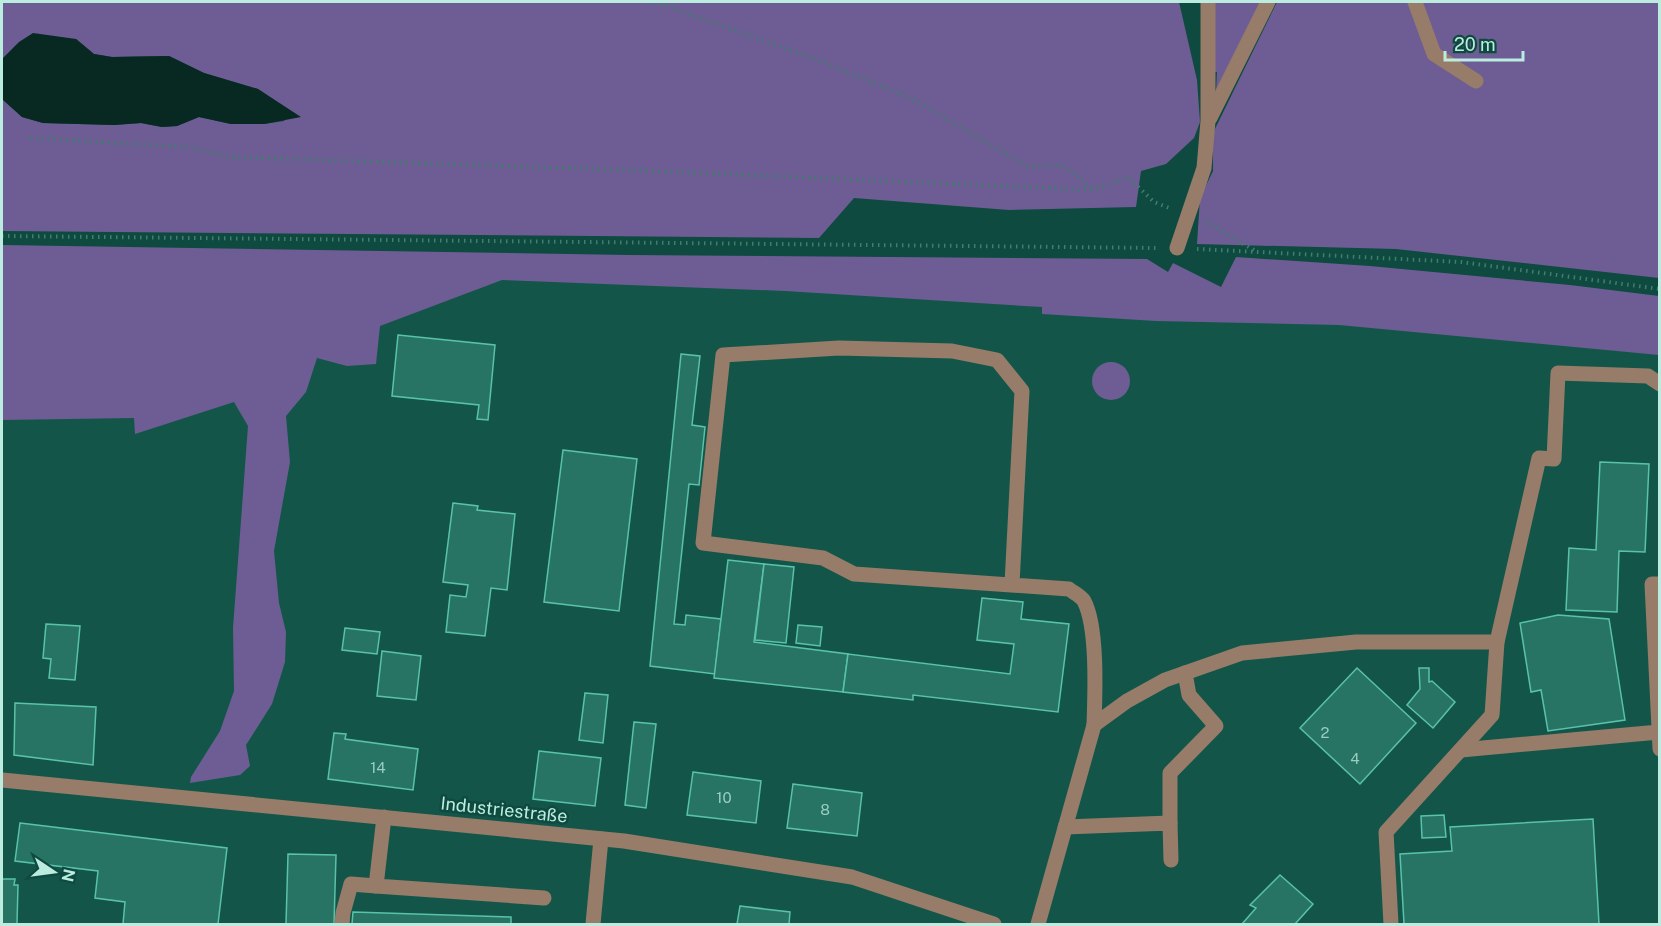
<svg xmlns="http://www.w3.org/2000/svg" width="1661" height="926" font-family="'Public Sans',sans-serif">
<rect width="100%" height="100%" fill="#0e4a3f"/>
<path fill="#135649" d="M 2,265 L 496,265 L 1659,342 L 1659,924 L 2,924 Z"/>
<g fill="#6d5d94">
<path d="M 2,2 L 1179,2 L 1197,80 L 1200,122 L 1194,138 L 1166,164 L 1141,171 L 1136,207 L 1009,210 L 854,198 L 819,238 L 2,231 L 2,99 L 22,117 L 43,123 L 114,125 L 141,123 L 162,127 L 177,126 L 199,117 L 231,124 L 264,124 L 284,121 L 290,111 L 258,89 L 204,73 L 169,56 L 112,57 L 94,54 L 76,39 L 2,59 Z"/>
<path d="M 1215,2 L 1261,2 L 1216,92 L 1217,72 L 1214,72 Z"/>
<path d="M 1277,2 L 1659,2 L 1659,278 L 1396,249 L 1197,244 L 1200,198 L 1213,171 L 1213,133 Z"/>
<path d="M 2,245 L 629,255 L 1147,259 L 1168,272 L 1173,263 L 1221,287 L 1236,257 L 1370,266 L 1570,285 L 1659,296 L 1659,355 L 1339,325 L 1156,321 L 1042,314 L 1042,307 L 785,291 L 502,280 L 380,326 L 376,364 L 347,366 L 317,358 L 306,392 L 286,416 L 290,462 L 274,551 L 279,603 L 286,632 L 285,662 L 272,704 L 246,745 L 250,766 L 240,775 L 190,783 L 191,777 L 220,731 L 234,691 L 233,628 L 248,426 L 234,402 L 135,434 L 134,418 L 2,420 Z"/>
<circle cx="1111" cy="381" r="19"/>
</g>
<path fill="#082922" d="M 33,33 L 76,39 L 94,54 L 112,57 L 169,56 L 204,73 L 258,89 L 301,117 L 264,124 L 231,124 L 199,117 L 177,126 L 162,127 L 141,123 L 114,125 L 43,123 L 22,117 L 2,99 L 2,59 L 19,42 Z"/>
<g fill="#277464" stroke="#59c2ab" stroke-width="1.5">
<path d="M 398,335 L 495,345 L 488,420 L 477,419 L 479,405 L 392,396 Z"/>
<path d="M 681,354 L 700,356 L 692,425 L 705,427 L 699,485 L 689,484 L 674,624 L 685,625 L 686,615 L 721,619 L 715,674 L 650,666 Z"/>
<path d="M 563,450 L 637,459 L 619,611 L 544,602 Z"/>
<path d="M 1600,462 L 1649,464 L 1645,552 L 1619,551 L 1617,612 L 1566,610 L 1569,548 L 1596,550 Z"/>
<path d="M 453,503 L 478,506 L 477,510 L 515,514 L 507,590 L 491,588 L 485,636 L 446,632 L 450,595 L 466,597 L 468,585 L 443,582 Z"/>
<path d="M 728,560 L 764,564 L 754,642 L 848,654 L 843,692 L 714,678 Z"/>
<path d="M 764,564 L 794,567 L 786,643 L 755,640 Z"/>
<path d="M 982,598 L 1023,602 L 1021,619 L 1069,624 L 1058,712 L 913,695 L 913,700 L 843,692 L 848,654 L 1010,674 L 1014,644 L 977,640 Z"/>
<path d="M 1558,615 L 1609,619 L 1625,720 L 1548,731 L 1541,690 L 1531,692 L 1520,623 Z"/>
<path d="M 46,624 L 80,626 L 75,680 L 49,678 L 51,659 L 43,658 Z"/>
<path d="M 798,625 L 822,627 L 820,646 L 796,643 Z"/>
<path d="M 345,628 L 380,632 L 377,654 L 342,650 Z"/>
<path d="M 382,651 L 421,656 L 416,700 L 377,696 Z"/>
<path d="M 1357,668 L 1416,723 L 1360,784 L 1300,728 Z"/>
<path d="M 1419,668 L 1429,668 L 1429,682 L 1432,681 L 1455,702 L 1433,728 L 1407,705 L 1420,689 Z"/>
<path d="M 585,693 L 608,695 L 603,743 L 579,740 Z"/>
<path d="M 15,703 L 96,707 L 93,765 L 14,755 Z"/>
<path d="M 634,722 L 656,724 L 646,808 L 625,805 Z"/>
<path d="M 334,733 L 346,734 L 345,739 L 418,749 L 413,790 L 328,779 Z"/>
<path d="M 539,751 L 601,758 L 595,806 L 533,799 Z"/>
<path d="M 693,772 L 761,781 L 756,823 L 687,815 Z"/>
<path d="M 793,784 L 862,793 L 857,836 L 787,828 Z"/>
<path d="M 1444,815 L 1446,837 L 1422,838 L 1421,816 Z"/>
<path d="M 1593,819 L 1599,924 L 1404,924 L 1400,854 L 1452,851 L 1450,827 Z"/>
<path d="M 20,823 L 227,848 L 218,924 L 123,924 L 125,902 L 95,898 L 98,871 L 15,861 Z"/>
<path d="M 288,854 L 336,855 L 334,924 L 286,924 Z"/>
<path d="M 1280,875 L 1313,904 L 1295,924 L 1242,924 L 1256,908 L 1250,905 Z"/>
<path d="M 2,879 L 15,879 L 14,885 L 18,885 L 17,924 L 2,924 Z"/>
<path d="M 740,906 L 790,912 L 789,924 L 737,924 Z"/>
<path d="M 353,912 L 511,917 L 511,924 L 352,924 Z"/>
</g>
<g fill="none" stroke-linecap="round" stroke-linejoin="round">
<g stroke="#437c70" stroke-width="4" stroke-dasharray="1.5 4.5" stroke-linecap="butt">
<path d="M 655,2 L 826,63 L 914,100 L 1029,167 L 1062,165 L 1095,190 L 1128,177 L 1154,202 L 1169,208"/>
<path d="M 30,138 L 187,147 L 231,157 L 654,171 L 1095,190"/>
<path d="M 1206,222 L 1254,250"/>
<path d="M 2,236 L 1157,248"/>
<path d="M 1197,249 L 1461,262 L 1660,289"/>
</g>
<g stroke="#977c69" stroke-width="15">
<path d="M 1415,2 L 1434,54 L 1476,81"/>
<path d="M 1210,118 L 1268,2"/>
<path d="M 1177,248 L 1204,168 L 1208,121 L 1208,2"/>
<path d="M 1012,584 L 1022,391 L 997,360 L 952,351 L 839,348 L 723,355 L 703,543 L 823,558 L 854,574 L 1069,589 C 1074,593 1081,596 1084,601 C 1098,627 1095,695 1094,725"/>
<path d="M 1660,584 L 1652,584 L 1660,749"/>
<path d="M 1461,750 L 1659,732"/>
<path d="M 2,780 L 624,841 L 852,877 L 994,924"/>
<path d="M 384,817 L 376,886 L 544,898"/>
<path d="M 1170,823 L 1170,773 L 1216,726 L 1189,695 L 1185,673"/>
<path d="M 1065,827 L 1170,823 L 1171,860"/>
<path d="M 342,924 L 343,913 L 351,884 L 376,886"/>
<path d="M 593,924 L 601,839"/>
<path d="M 1038,924 L 1094,725 L 1127,701 L 1165,680 L 1242,653 L 1356,642 L 1497,642"/>
<path d="M 1391,924 L 1386,832 L 1492,715 L 1497,642 L 1539,458 L 1554,459 L 1558,373 L 1648,376 L 1660,384"/>
</g>
</g>
<g text-anchor="middle" stroke-width="5" stroke-linejoin="round" paint-order="stroke">
<g font-size="15" fill="#97cec0">
<text x="1325" y="738">2</text>
<text x="1355" y="764">4</text>
<text x="378" y="773">14</text>
<text x="724" y="803">10</text>
<text x="825" y="815">8</text>
</g>
<g font-size="18" fill="#bcecdf" stroke="#0e4a3f">
<text transform="translate(504 810) rotate(6)" y="6">Industriestraße</text>
</g>
</g>
<rect width="1661" height="926" fill="none" stroke="#bcecdf" stroke-width="6"/>
<g transform="translate(54 872) rotate(103)" stroke="#0e4a3f" stroke-width="4.5" paint-order="stroke">
<path d="M0-4.5L10 22L0 15L-10 22Z" fill="#bcecdf"/>
<text y="-9" font-size="16" font-weight="bold" text-anchor="middle" fill="#bcecdf">N</text>
</g>
<path d="M1445 51v9h78v-9" fill="none" stroke="#bcecdf" stroke-width="3"/>
<text x="1454" y="51" font-size="18" fill="#bcecdf" stroke="#0e4a3f" stroke-width="4.5" paint-order="stroke">20 m</text>
</svg>
